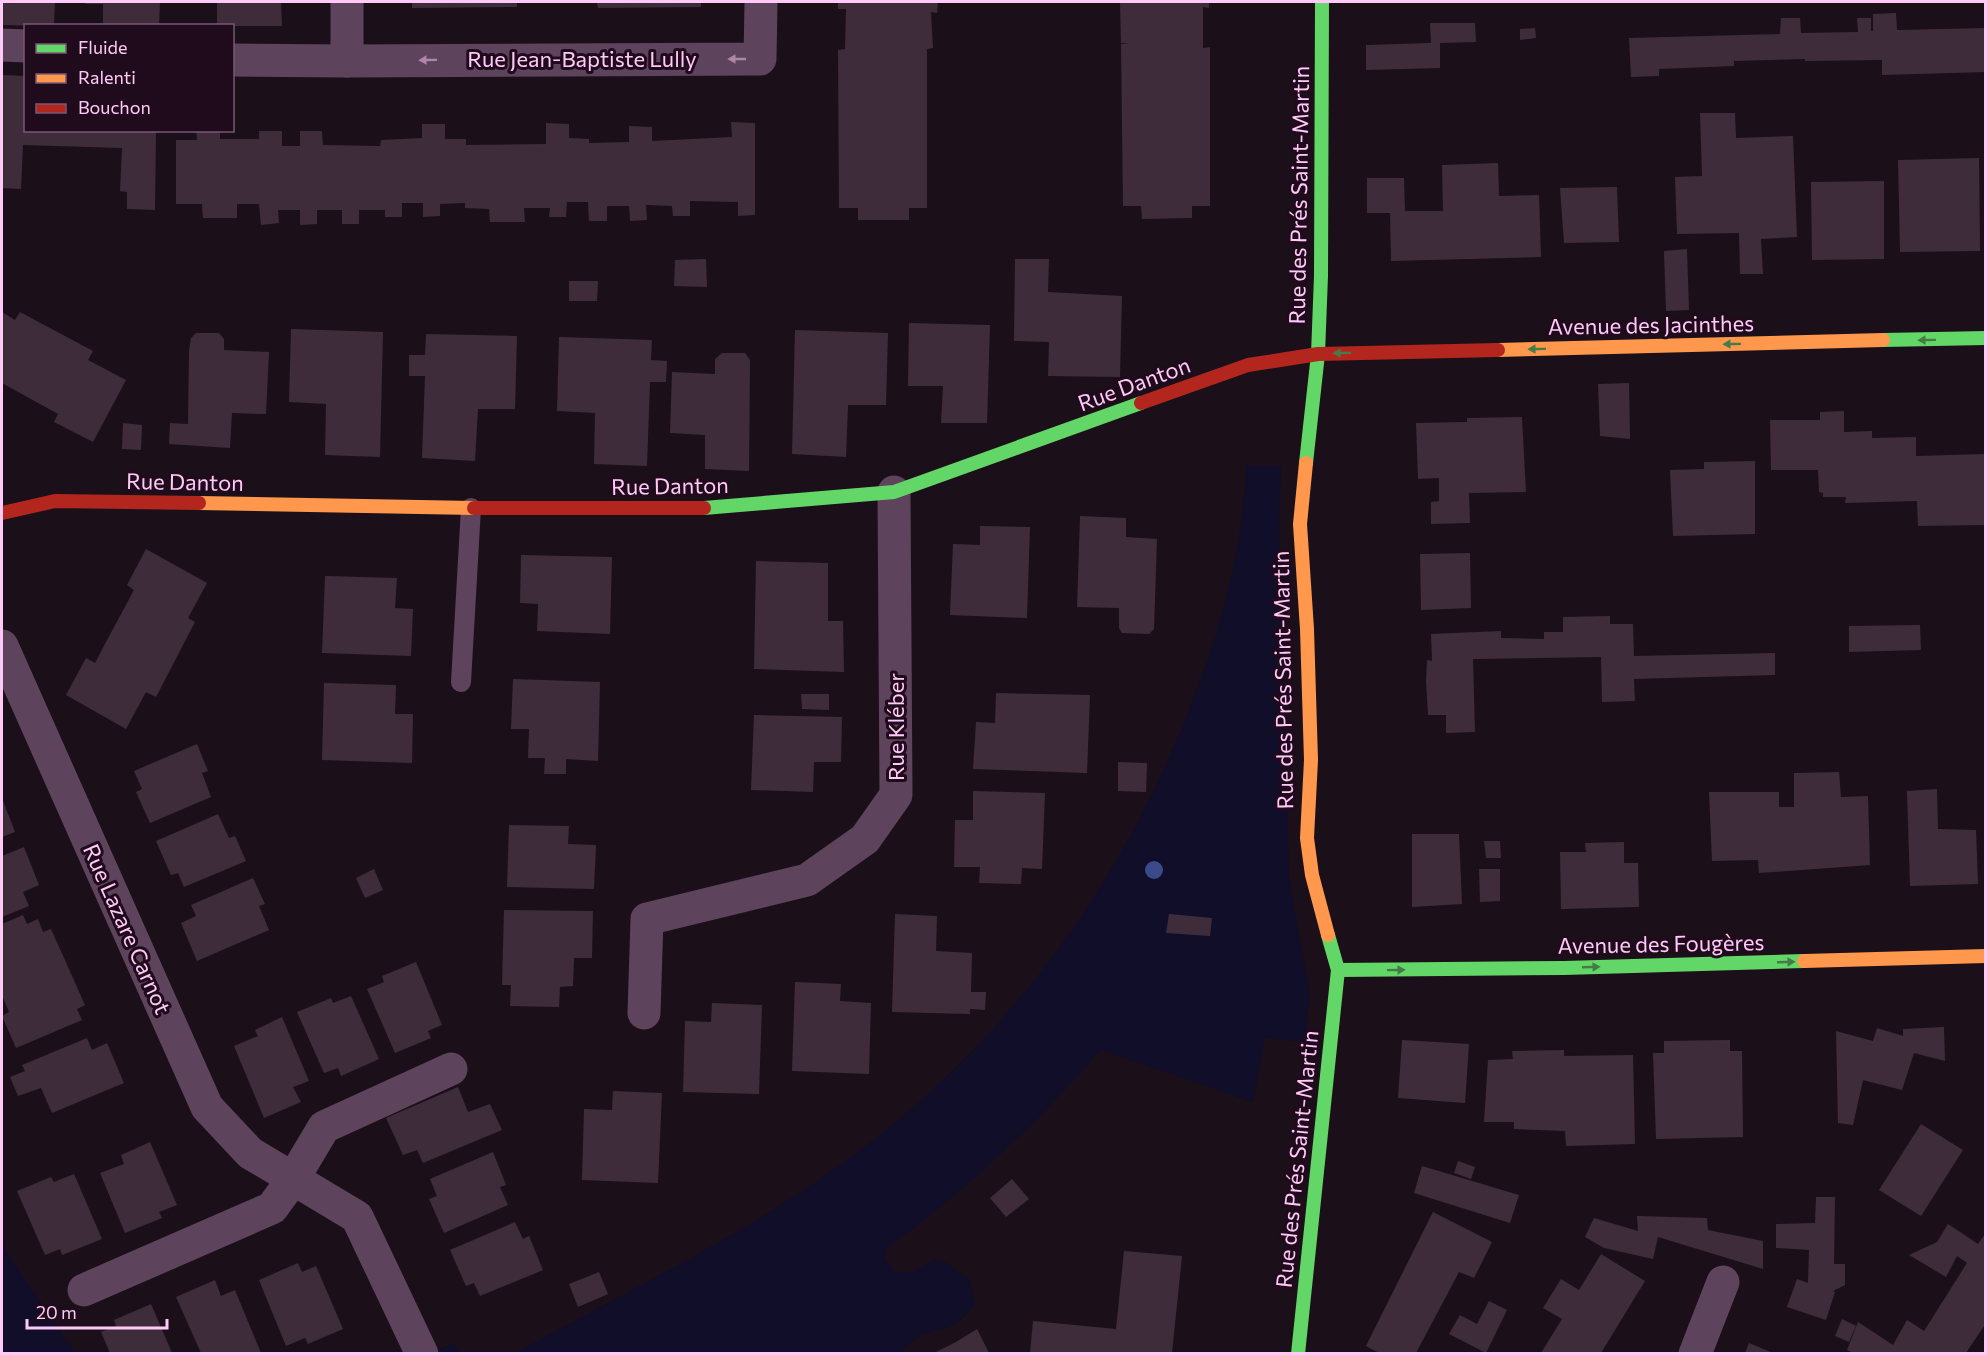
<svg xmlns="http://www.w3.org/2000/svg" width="1987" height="1355" font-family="Commissioner,sans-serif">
<rect width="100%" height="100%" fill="#1b1019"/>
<g fill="#100e28">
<path d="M 1246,466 L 1281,466 L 1279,524 L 1289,879 L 1309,990 L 1306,1042 L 1265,1038 L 1253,1102 L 1101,1050 C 1036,1124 966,1191 886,1249 L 884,1256 L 895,1273 L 913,1272 L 934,1259 L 945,1262 L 969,1279 L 975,1304 C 969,1310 962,1321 955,1324 C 935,1333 914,1332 902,1353 L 514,1354 C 625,1292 749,1233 850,1158 C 1008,1042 1122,884 1192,702 C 1222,626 1243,549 1246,466 Z"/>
<path d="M 2,1245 L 75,1353 L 2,1353 Z"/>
<path d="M 454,1343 L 459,1353 L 429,1354 Z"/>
</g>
<g fill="#3e2c3b">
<path d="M 2,2 L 55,2 L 54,26 L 2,25 Z"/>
<path d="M 85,2 L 160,2 L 159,26 L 103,26 L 103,4 L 85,4 Z"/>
<path d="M 217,2 L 281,2 L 282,26 L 217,26 Z"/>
<path d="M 412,2 L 517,2 L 517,7 L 412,8 Z"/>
<path d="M 597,2 L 701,2 L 701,7 L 598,8 Z"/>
<path d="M 838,2 L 938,2 L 937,13 L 931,12 L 933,48 L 927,49 L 927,208 L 909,208 L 909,220 L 858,220 L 858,208 L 839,208 L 838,50 L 845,49 L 846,9 L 838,9 Z"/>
<path d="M 1120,2 L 1209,2 L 1209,8 L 1203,7 L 1203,48 L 1210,47 L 1210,206 L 1192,206 L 1192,218 L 1142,219 L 1141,206 L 1123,206 L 1121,44 L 1130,43 L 1121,43 Z"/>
<path d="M 1896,13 L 1897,30 L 1986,28 L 1986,72 L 1882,75 L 1882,60 L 1805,61 L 1805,59 L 1734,61 L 1734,66 L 1659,69 L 1659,76 L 1631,77 L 1629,38 L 1780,34 L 1781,18 L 1800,18 L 1801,33 L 1858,32 L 1857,18 L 1871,18 L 1871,31 L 1873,31 L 1873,14 Z"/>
<path d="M 1430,23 L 1475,23 L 1476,42 L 1440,43 L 1440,68 L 1366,70 L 1366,45 L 1431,43 Z"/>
<path d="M 1535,28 L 1536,38 L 1520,40 L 1520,29 Z"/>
<path d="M 2,75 L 26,76 L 26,130 L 156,130 L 155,210 L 127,209 L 127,192 L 120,191 L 122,148 L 23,145 L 21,189 L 2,188 Z"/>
<path d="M 1700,113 L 1735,113 L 1736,138 L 1793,136 L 1797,237 L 1761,239 L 1763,274 L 1740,274 L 1739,233 L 1677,234 L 1675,177 L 1702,176 Z"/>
<path d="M 731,122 L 755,123 L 755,215 L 738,216 L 738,202 L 690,201 L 690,216 L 673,216 L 672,206 L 646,205 L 647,220 L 630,221 L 629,206 L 607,206 L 607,221 L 589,221 L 588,202 L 567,202 L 566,217 L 549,217 L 550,208 L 524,208 L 525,222 L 490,222 L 489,209 L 465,208 L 465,203 L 440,204 L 440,216 L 423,217 L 423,203 L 402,203 L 402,217 L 385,217 L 385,210 L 359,210 L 359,224 L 342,224 L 342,210 L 317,210 L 317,224 L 300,225 L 300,210 L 278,210 L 279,223 L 261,225 L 259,204 L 237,204 L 237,218 L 203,218 L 202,204 L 176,204 L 176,140 L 197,140 L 196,130 L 220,130 L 220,139 L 259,139 L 259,131 L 282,131 L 282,146 L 300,146 L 300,131 L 322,131 L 323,145 L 380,146 L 381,140 L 422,138 L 422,124 L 445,124 L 445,139 L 466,139 L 466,145 L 546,144 L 546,123 L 569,124 L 569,138 L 589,139 L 589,143 L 629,142 L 629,126 L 652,127 L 652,141 L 732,137 Z"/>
<path d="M 1979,158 L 1980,251 L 1900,252 L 1898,160 Z"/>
<path d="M 1498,163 L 1499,196 L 1539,195 L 1541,257 L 1391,261 L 1390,213 L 1367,213 L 1367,178 L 1404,178 L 1405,211 L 1443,211 L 1442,165 Z"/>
<path d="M 1884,181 L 1884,259 L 1812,260 L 1811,182 Z"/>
<path d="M 1617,187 L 1619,242 L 1564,243 L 1560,188 Z"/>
<path d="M 1687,249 L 1689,310 L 1666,311 L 1664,251 Z"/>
<path d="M 706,259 L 707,287 L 674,286 L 675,260 Z"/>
<path d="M 1015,259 L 1049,259 L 1048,292 L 1122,296 L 1120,377 L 1048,376 L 1049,342 L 1014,341 Z"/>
<path d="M 569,281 L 598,281 L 597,301 L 569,301 Z"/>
<path d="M 2,312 L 15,320 L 20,312 L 93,351 L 88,360 L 126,380 L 93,442 L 54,422 L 58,414 L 2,383 Z"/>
<path d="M 909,323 L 990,325 L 987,423 L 941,423 L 943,386 L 908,386 Z"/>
<path d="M 291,329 L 383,332 L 380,457 L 325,455 L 326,404 L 289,402 Z"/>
<path d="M 795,330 L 888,333 L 886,405 L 848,405 L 846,457 L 792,454 Z"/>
<path d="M 196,333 L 219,333 L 224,339 L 224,350 L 269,352 L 266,414 L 232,413 L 230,448 L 169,444 L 170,423 L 188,424 L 189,350 L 191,338 Z"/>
<path d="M 426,334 L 517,336 L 515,409 L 478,409 L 475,461 L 422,458 L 425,376 L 409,376 L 409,355 L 425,355 Z"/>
<path d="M 559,337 L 652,340 L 651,360 L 667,361 L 666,382 L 650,382 L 647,466 L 594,464 L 595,413 L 557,411 Z"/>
<path d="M 722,353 L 745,353 L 750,360 L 749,471 L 705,469 L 705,435 L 670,433 L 672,372 L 715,374 L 715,359 Z"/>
<path d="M 1629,383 L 1630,439 L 1600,436 L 1598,384 Z"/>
<path d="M 1844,411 L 1844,432 L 1872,431 L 1872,438 L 1916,437 L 1916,456 L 1986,454 L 1986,525 L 1918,526 L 1917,501 L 1845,503 L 1846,497 L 1823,497 L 1823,493 L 1819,492 L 1818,470 L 1771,470 L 1770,420 L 1820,420 L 1820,412 Z"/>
<path d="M 1522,417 L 1526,492 L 1469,493 L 1470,523 L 1431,524 L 1431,502 L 1439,501 L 1439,478 L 1418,479 L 1416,423 L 1467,422 L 1467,418 Z"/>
<path d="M 123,423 L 142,425 L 141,450 L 122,449 Z"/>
<path d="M 1755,461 L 1755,534 L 1673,536 L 1670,470 L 1704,469 L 1704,462 Z"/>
<path d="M 1080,516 L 1126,518 L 1126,537 L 1157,539 L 1154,629 L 1149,634 L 1122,633 L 1119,628 L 1119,608 L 1077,607 Z"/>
<path d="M 980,526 L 1030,527 L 1027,618 L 950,615 L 953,544 L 980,545 Z"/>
<path d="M 146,549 L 207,583 L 188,618 L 195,622 L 156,697 L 146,692 L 126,729 L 66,695 L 86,658 L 95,663 L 106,642 L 134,590 L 127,585 Z"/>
<path d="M 1470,553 L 1471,608 L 1421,610 L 1420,554 Z"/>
<path d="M 521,555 L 612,557 L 610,634 L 537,631 L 538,604 L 520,603 Z"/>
<path d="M 756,561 L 828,563 L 828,621 L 843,621 L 844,672 L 754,669 Z"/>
<path d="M 325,576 L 397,578 L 395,608 L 413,609 L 411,656 L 322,653 Z"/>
<path d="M 1610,616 L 1610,624 L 1633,624 L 1634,656 L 1775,653 L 1775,675 L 1634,679 L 1635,701 L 1602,702 L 1601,657 L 1473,659 L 1475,732 L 1446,733 L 1446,715 L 1428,715 L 1426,681 L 1427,660 L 1432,661 L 1431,634 L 1501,631 L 1501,638 L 1544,639 L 1544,632 L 1563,632 L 1563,617 Z"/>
<path d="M 1920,625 L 1921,650 L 1849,652 L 1849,626 Z"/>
<path d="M 513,679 L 600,682 L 598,761 L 566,759 L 566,774 L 544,774 L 545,758 L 528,758 L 529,729 L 511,729 Z"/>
<path d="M 324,683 L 396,685 L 395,714 L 413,714 L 412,763 L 322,760 Z"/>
<path d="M 996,693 L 1090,695 L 1087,773 L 973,769 L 976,722 L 995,723 Z"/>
<path d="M 801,694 L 829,694 L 829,710 L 802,709 Z"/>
<path d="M 754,715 L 842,717 L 841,762 L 814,762 L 813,792 L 751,790 Z"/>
<path d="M 197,744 L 208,771 L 202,773 L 211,797 L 150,823 L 136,792 L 142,789 L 134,771 Z"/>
<path d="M 1118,762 L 1147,763 L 1146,792 L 1118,791 Z"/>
<path d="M 1839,772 L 1841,797 L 1868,796 L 1870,865 L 1759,873 L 1758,860 L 1712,861 L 1709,792 L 1779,792 L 1779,807 L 1794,807 L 1794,773 Z"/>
<path d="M 1937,789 L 1938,829 L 1976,830 L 1978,884 L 1910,886 L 1907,791 Z"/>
<path d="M 973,791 L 1045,793 L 1042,869 L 1022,868 L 1021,884 L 979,883 L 980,867 L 954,867 L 955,820 L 973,820 Z"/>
<path d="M 2,798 L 15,832 L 2,837 Z"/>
<path d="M 218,814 L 229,838 L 235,836 L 246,861 L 184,887 L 178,873 L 171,875 L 156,841 Z"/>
<path d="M 509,825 L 569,826 L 568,844 L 596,845 L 594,889 L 507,887 Z"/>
<path d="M 1412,834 L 1459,834 L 1462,904 L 1412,907 Z"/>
<path d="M 1484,841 L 1500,841 L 1501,858 L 1486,858 Z"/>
<path d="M 1624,842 L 1624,863 L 1638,863 L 1639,907 L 1561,909 L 1560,852 L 1586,852 L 1585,843 Z"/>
<path d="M 24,847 L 39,885 L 23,892 L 29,906 L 2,917 L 2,856 Z"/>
<path d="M 374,869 L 383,890 L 365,898 L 356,878 Z"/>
<path d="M 1479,869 L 1500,869 L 1500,901 L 1480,902 Z"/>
<path d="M 253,878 L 265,904 L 259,906 L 269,930 L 197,961 L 181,923 L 196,916 L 191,905 Z"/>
<path d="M 504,910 L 593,911 L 592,958 L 574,958 L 573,986 L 560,987 L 559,1007 L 510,1006 L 511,985 L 502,985 Z"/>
<path d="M 895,914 L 937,916 L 936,951 L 972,953 L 971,992 L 986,992 L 985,1010 L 970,1009 L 970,1014 L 892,1012 Z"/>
<path d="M 1169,914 L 1212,918 L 1210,936 L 1166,933 Z"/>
<path d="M 23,915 L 27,924 L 38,919 L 43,932 L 51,929 L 85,1005 L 77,1009 L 82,1020 L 16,1048 L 2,1016 L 9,1012 L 2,995 L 2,924 Z"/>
<path d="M 416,962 L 442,1025 L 428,1031 L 431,1038 L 395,1053 L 367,989 L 384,982 L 382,976 Z"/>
<path d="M 795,982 L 841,984 L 840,1001 L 871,1003 L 869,1074 L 792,1071 Z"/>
<path d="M 351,996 L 379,1059 L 341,1076 L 338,1068 L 324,1073 L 297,1012 L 331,998 L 333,1003 Z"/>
<path d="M 712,1003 L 762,1005 L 759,1094 L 683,1092 L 685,1021 L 711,1022 Z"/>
<path d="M 282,1017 L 309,1081 L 293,1087 L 301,1102 L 264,1118 L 234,1046 L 258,1036 L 255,1030 Z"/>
<path d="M 1944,1027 L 1945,1061 L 1914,1053 L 1902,1090 L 1863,1080 L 1853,1125 L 1838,1123 L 1836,1031 L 1873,1041 L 1877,1028 L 1903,1036 L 1903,1029 Z"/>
<path d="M 87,1038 L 92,1050 L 107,1043 L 124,1083 L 52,1113 L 41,1088 L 18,1096 L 10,1077 L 25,1071 L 22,1065 Z"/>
<path d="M 1402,1040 L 1469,1044 L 1465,1103 L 1398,1098 Z"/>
<path d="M 1730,1040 L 1730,1051 L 1742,1051 L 1743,1137 L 1656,1139 L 1653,1053 L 1664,1053 L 1664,1041 Z"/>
<path d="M 1564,1050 L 1564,1056 L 1633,1055 L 1635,1144 L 1566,1146 L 1565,1131 L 1514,1129 L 1514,1122 L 1484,1122 L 1488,1060 L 1513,1059 L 1512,1051 Z"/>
<path d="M 458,1087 L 468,1112 L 490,1104 L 502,1130 L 423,1163 L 417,1150 L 403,1155 L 386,1118 Z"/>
<path d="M 613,1091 L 662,1093 L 658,1183 L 582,1180 L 584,1109 L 612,1110 Z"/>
<path d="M 1921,1124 L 1963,1150 L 1921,1216 L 1879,1190 Z"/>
<path d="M 150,1142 L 177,1205 L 159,1212 L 162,1218 L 125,1233 L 100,1173 L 124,1164 L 121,1155 Z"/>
<path d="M 493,1152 L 506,1185 L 500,1187 L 508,1205 L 444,1233 L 429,1199 L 437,1196 L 430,1179 Z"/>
<path d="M 1458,1161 L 1475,1167 L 1471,1179 L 1454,1173 Z"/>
<path d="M 1422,1166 L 1519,1195 L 1510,1223 L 1414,1193 Z"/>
<path d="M 74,1174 L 102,1239 L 62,1255 L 60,1249 L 45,1255 L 17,1191 L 51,1177 L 54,1182 Z"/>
<path d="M 1012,1179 L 1029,1199 L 1006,1217 L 990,1198 Z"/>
<path d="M 1816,1197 L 1835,1197 L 1834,1264 L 1845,1264 L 1845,1285 L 1833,1291 L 1835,1292 L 1826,1320 L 1787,1307 L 1797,1279 L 1808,1283 L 1809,1250 L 1776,1248 L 1776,1224 L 1815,1223 Z"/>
<path d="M 1433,1212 L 1492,1242 L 1474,1278 L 1459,1272 L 1416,1353 L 1379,1353 L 1366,1346 Z"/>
<path d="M 1637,1216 L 1707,1218 L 1708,1230 L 1763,1241 L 1763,1269 L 1658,1237 L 1653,1259 L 1604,1248 L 1585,1237 L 1594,1218 L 1638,1231 Z"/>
<path d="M 515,1222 L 523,1239 L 529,1236 L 543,1270 L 480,1296 L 474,1283 L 466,1286 L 450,1250 Z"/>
<path d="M 1948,1224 L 1978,1244 L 1986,1233 L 1986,1323 L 1966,1353 L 1853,1353 L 1847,1350 L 1858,1322 L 1893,1345 L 1907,1320 L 1924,1331 L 1967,1263 L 1957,1256 L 1946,1277 L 1909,1255 L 1937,1242 Z"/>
<path d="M 1124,1251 L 1182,1256 L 1172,1353 L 1030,1353 L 1033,1321 L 1116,1329 Z"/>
<path d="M 1601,1254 L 1645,1281 L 1601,1353 L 1541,1353 L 1562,1319 L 1543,1308 L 1561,1279 L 1579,1290 Z"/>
<path d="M 298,1263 L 302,1272 L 316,1266 L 343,1329 L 308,1344 L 305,1338 L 286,1346 L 259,1280 Z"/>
<path d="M 599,1272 L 608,1294 L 578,1307 L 569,1284 Z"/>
<path d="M 215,1280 L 221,1296 L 235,1290 L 261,1353 L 201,1353 L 176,1297 Z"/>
<path d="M 1489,1301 L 1507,1310 L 1486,1353 L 1449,1334 L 1460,1315 L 1477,1324 Z"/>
<path d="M 151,1304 L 172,1353 L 110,1353 L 101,1332 L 116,1326 L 114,1320 Z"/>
<path d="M 1842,1319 L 1856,1326 L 1849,1342 L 1835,1336 Z"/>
<path d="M 977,1329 L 989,1353 L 934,1353 L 956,1342 Z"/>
<path d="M 1749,1343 L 1773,1353 L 1745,1353 Z"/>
</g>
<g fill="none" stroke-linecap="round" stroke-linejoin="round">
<path stroke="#5d435b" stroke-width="20" d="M 461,682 L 471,508"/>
<g stroke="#5d435b" stroke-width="33">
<path d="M 347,2 L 347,61 L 760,59 L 761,2"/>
<path d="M 2,45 L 26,46"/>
<path d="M 232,60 L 347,61"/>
<path d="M 2,646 L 207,1107 L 250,1153 L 357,1217 L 422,1354"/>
<path d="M 644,1013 L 647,919 L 807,880 L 865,839 L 896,795 L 894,492"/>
<path d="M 84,1290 L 272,1208 L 293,1179 L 324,1127 L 451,1069"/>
<path d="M 1695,1354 L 1723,1282"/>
</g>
<g stroke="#63d668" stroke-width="14">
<path d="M 1883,340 L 1986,338"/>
<path d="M 1306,463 L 1318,354 L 1321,276 L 1322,2"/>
<path d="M 704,508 L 894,492 L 1141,403"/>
<path d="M 1338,970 L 1564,968 L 1804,961"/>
<path d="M 1298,1354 L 1338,970 L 1328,935"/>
</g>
<g stroke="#ff974d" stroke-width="14">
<path d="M 1498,350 L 1883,340"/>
<path d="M 1306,463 L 1300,524 L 1307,629 L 1311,760 L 1307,838 L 1312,875 L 1328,935"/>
<path d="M 199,503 L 474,508"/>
<path d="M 1804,961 L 1986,956"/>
</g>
<g stroke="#b3261e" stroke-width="14">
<path d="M 1141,403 L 1248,365 L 1318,354 L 1498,350"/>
<path d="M 474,508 L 704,508"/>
<path d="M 2,513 L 55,501 L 199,503"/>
</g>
</g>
<circle fill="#3b4a8b" cx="1154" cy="870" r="9"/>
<defs><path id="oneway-solid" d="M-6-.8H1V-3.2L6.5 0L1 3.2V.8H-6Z" transform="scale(1.5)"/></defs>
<g fill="#ae86aa">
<use href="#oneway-solid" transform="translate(737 59) rotate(180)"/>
<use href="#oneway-solid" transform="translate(428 60) rotate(179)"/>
</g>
<g fill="#457b46">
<use href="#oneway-solid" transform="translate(1927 340) rotate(179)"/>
<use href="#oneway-solid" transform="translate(1732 344) rotate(179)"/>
<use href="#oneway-solid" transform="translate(1537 349) rotate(179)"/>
<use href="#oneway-solid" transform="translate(1342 353) rotate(179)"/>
<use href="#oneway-solid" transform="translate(1786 962) rotate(-2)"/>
<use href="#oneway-solid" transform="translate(1591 967) rotate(-2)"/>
<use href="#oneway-solid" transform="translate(1396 970) rotate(-1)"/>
</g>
<g text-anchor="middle" stroke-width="6" stroke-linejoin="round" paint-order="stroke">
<g font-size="22" fill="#ffcaf8" stroke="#200b1c">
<text x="582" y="67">Rue Jean-Baptiste Lully</text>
<text transform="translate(1299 195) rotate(-89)" y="8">Rue des Prés Saint-Martin</text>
<text transform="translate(1651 325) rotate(-1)" y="8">Avenue des Jacinthes</text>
<text transform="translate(1134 384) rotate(-20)" y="8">Rue Danton</text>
<text transform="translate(185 482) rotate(1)" y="8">Rue Danton</text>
<text transform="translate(670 486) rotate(-1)" y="8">Rue Danton</text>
<text transform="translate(1283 680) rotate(-91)" y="8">Rue des Prés Saint-Martin</text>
<text transform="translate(896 727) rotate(-90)" y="8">Rue Kléber</text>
<text transform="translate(127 929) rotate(66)" y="8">Rue Lazare Carnot</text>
<text transform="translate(1661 944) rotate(-1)" y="8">Avenue des Fougères</text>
<text transform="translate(1297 1159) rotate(-84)" y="8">Rue des Prés Saint-Martin</text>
</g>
</g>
<rect width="1987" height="1355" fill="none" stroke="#ffcaf8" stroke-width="6"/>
<rect x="24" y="24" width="210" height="108" fill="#200b1c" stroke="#795774" stroke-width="1.5"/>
<rect x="36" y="44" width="30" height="9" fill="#63d668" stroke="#795774" stroke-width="1.5"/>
<text x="78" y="54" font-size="18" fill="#ffcaf8">Fluide</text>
<rect x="36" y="74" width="30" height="9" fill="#ff974d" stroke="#795774" stroke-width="1.5"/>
<text x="78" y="84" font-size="18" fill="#ffcaf8">Ralenti</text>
<rect x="36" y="104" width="30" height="9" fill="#b3261e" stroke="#795774" stroke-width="1.5"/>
<text x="78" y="114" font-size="18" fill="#ffcaf8">Bouchon</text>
<path d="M27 1319v9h140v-9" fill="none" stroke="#ffcaf8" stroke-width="3"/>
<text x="36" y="1319" font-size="18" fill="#ffcaf8" stroke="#200b1c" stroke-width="4.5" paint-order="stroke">20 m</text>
</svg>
